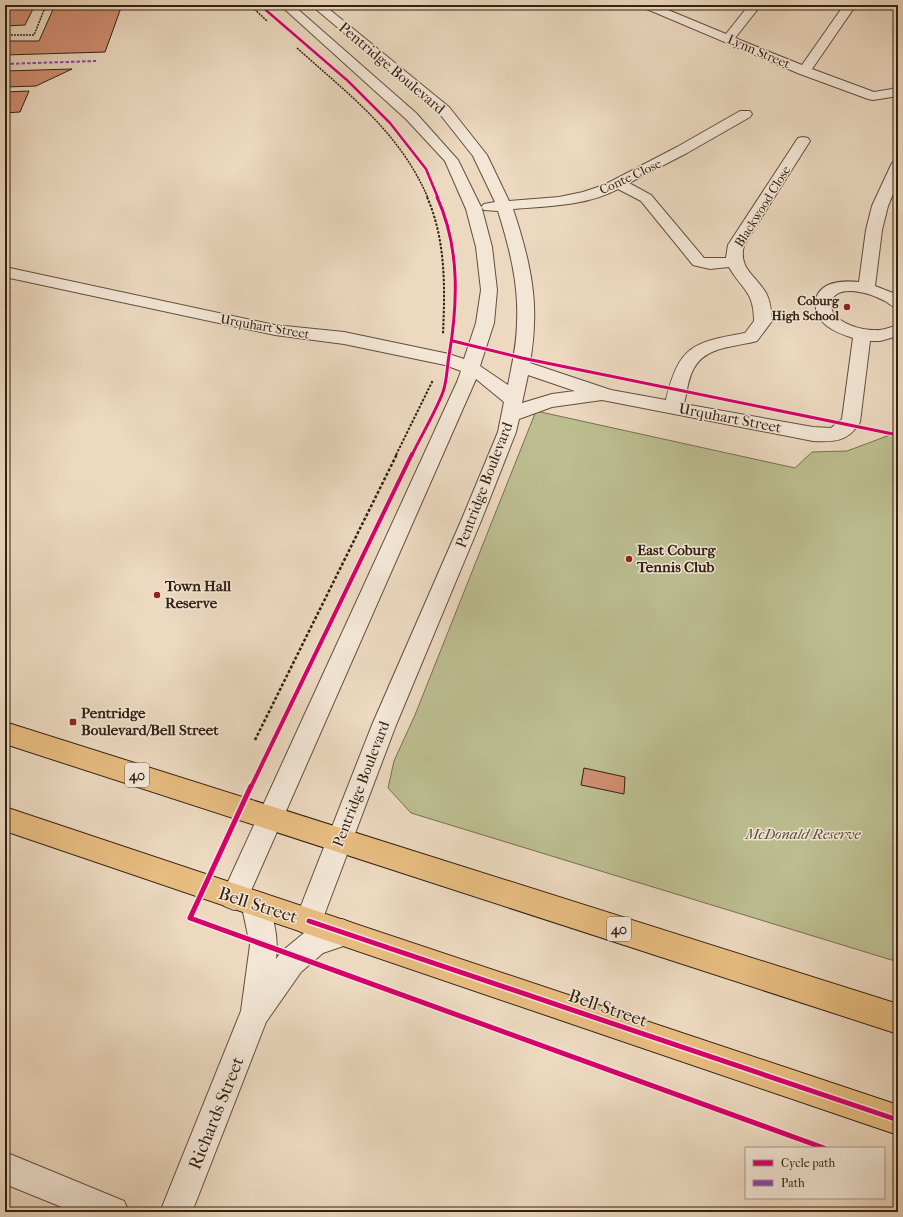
<svg xmlns="http://www.w3.org/2000/svg" width="903" height="1217" font-family="'IM FELL French Canon',serif">
<rect width="100%" height="100%" fill="#ecd9c0"/>
<filter id="stains"><feTurbulence type="fractalNoise" baseFrequency=".005" numOctaves="4"/><feColorMatrix values="0 0 0 0 .2 0 0 0 0 .09 0 0 0 0 .02 0 0 0 .5 -.17"/></filter>
<radialGradient id="worn" r=".72"><stop offset=".6" stop-color="#630" stop-opacity="0"/><stop offset="1" stop-color="#630" stop-opacity=".3"/></radialGradient>
<path fill="#bcbe90" stroke="#786f51" d="M 536,411 L 795,468 L 812,452 L 847,451 L 898,432 L 898,962 L 411,813 L 388,788 L 394,761 L 415,715 Z"/>
<g fill="#d08e71" stroke="#332012">
<path d="M 9,5 L 35,5 L 25,25 L 5,26 L 5,13 Z"/>
<path d="M 55,5 L 122,5 L 105,52 L 5,55 L 5,41 L 39,41 Z"/>
<path d="M 72,69 L 36,86 L 5,87 L 5,71 Z"/>
<path d="M 29,91 L 20,112 L 5,113 L 5,92 Z"/>
<path d="M 584,768 L 625,777 L 624,794 L 581,785 Z"/>
</g>
<g fill="none" stroke-linecap="round" stroke-linejoin="round">
<g stroke="#614e3e" stroke-width="2">
<g id="minor">
<path d="M 280,5 L 293,5 L 416,113 L 458,160 L 482,209 L 492,247 L 497,290 L 494,323 L 480,366 L 508,385 C 512,365 517,343 517,322 C 519,284 509,246 498,211 L 484,210 L 481,207 L 484,204 L 495,202 L 473,156 L 439,113 L 311,5 L 324,5 L 449,107 L 487,155 L 509,201 L 559,197 L 583,192 L 604,185 L 677,147 L 740,111 L 750,111 L 752,114 L 750,117 L 687,153 L 629,183 L 651,195 L 704,258 L 726,258 L 728,245 L 796,141 L 798,138 L 803,137 L 808,138 L 810,141 L 744,245 C 738,269 755,274 766,293 C 771,302 771,312 772,321 L 757,341 C 736,347 706,346 694,368 C 688,378 687,392 684,404 L 813,427 L 831,428 L 842,419 L 853,338 C 844,335 835,332 827,326 C 813,315 810,294 828,285 C 837,281 850,281 859,282 L 866,230 L 872,206 L 891,165 L 893,162 L 898,161 L 898,182 L 888,206 L 882,230 L 875,286 L 898,295 L 898,308 C 892,307 890,304 885,301 C 877,297 868,293 859,292 C 849,290 832,290 831,304 C 831,307 832,310 833,313 C 841,324 861,330 874,330 C 883,331 890,327 898,325 L 898,336 L 880,341 L 870,341 L 860,422 C 848,442 834,442 813,441 L 602,400 L 552,407 L 519,419 L 516,432 L 481,521 L 396,725 L 320,926 L 342,919 L 352,923 L 356,933 L 352,943 L 323,953 L 301,972 L 266,1022 L 192,1212 L 160,1212 L 241,1011 L 250,945 L 242,907 L 234,910 L 224,906 L 221,897 L 457,382 L 461,371 L 445,365 L 344,344 L 275,335 L 5,277 L 5,267 L 275,325 L 344,332 L 449,354 L 464,359 L 476,323 L 481,290 L 476,247 L 466,209 L 445,161 L 406,119 ZM 618,189 L 641,201 L 693,265 L 710,269 L 729,267 C 742,290 754,291 754,321 L 745,333 C 693,342 679,346 666,400 L 611,390 L 530,363 C 532,350 534,336 534,323 C 536,285 525,245 513,209 C 548,206 586,206 618,189 ZM 528,375 L 575,391 L 552,394 L 522,403 ZM 476,379 L 504,402 L 498,432 L 461,521 L 372,725 L 295,921 L 299,931 L 304,933 L 281,952 L 276,959 C 279,938 273,914 265,894 L 255,891 L 250,893 Z"/>
<path d="M 640,5 L 656,5 L 726,34 L 749,5 L 761,5 L 735,38 L 802,65 L 844,5 L 856,5 L 812,69 L 874,92 L 892,89 L 898,86 L 898,96 L 873,100 L 868,99 L 800,74 L 642,7 Z"/>
<path d="M 5,1152 L 124,1201 L 129,1212 L 74,1212 L 5,1184 Z"/>
</g>
</g>
<g stroke="#332012" stroke-width="2">
<g id="highway">
<path d="M 5,722 L 898,1004 L 898,1034 L 5,744 Z"/>
<path d="M 5,807 L 898,1105 L 898,1135 L 5,831 Z"/>
</g>
</g>
<g stroke="#332012" stroke-width="1.5" stroke-dasharray="2 1" stroke-linecap="butt">
<path d="M 250,5 L 267,21"/>
<path d="M 5,35 L 34,35 L 46,5"/>
<path d="M 297,48 C 349,95 399,131 428,198"/>
</g>
<g stroke="#332012" stroke-width="2" stroke-dasharray="2.5 1.5" stroke-linecap="butt">
<path d="M 427,197 C 446,240 445,288 443,334"/>
<path d="M 396,455 L 433,380"/>
</g>
<path stroke="#332012" stroke-width="2.5" stroke-dasharray="3 2" stroke-linecap="butt" d="M 255,740 L 397,454"/>
<use href="#minor" fill="#f3e6d6" fill-rule="evenodd"/>
<use href="#highway" fill="#e6bc80" fill-rule="evenodd"/>
<path stroke="#8e44ad" stroke-width="2" stroke-dasharray="3.5 2" stroke-linecap="butt" d="M 5,64 L 96,61"/>
<g stroke="#f3e6d6" stroke-width="4">
<path id="cycleway-far3" d="M 260,5 L 348,81 L 390,123 L 426,169 L 438,198"/>
</g>
<g stroke="#f3e6d6" stroke-width="5">
<g id="cycleway-far2">
<path d="M 453,341 L 522,358 L 898,435"/>
<path d="M 412,455 C 422,434 435,413 443,392 C 447,381 447,367 449,356 C 458,303 460,247 437,197"/>
</g>
</g>
<g stroke="#f3e6d6" stroke-width="6">
<path id="cycleway-far1" d="M 251,787 L 412,454"/>
</g>
<g stroke="#f3e6d6" stroke-width="8">
<g id="cycleway">
<path d="M 251,786 L 190,918 L 824,1148"/>
<path d="M 309,921 L 898,1120"/>
</g>
</g>
<use href="#cycleway-far3" stroke="#d6006c" stroke-width="2.5"/>
<use href="#cycleway-far2" stroke="#d6006c" stroke-width="3"/>
<use href="#cycleway-far1" stroke="#d6006c" stroke-width="4"/>
<use href="#cycleway" stroke="#d6006c" stroke-width="5"/>
</g>
<g fill="#8f2418" stroke="#f3e6d6" stroke-width="1.5">
<circle cx="847" cy="307" r="4"/>
<circle cx="629" cy="559" r="4"/>
<circle cx="157" cy="595" r="4"/>
<rect x="69" y="718" width="8" height="8" rx="2"/>
</g>
<g text-anchor="middle" stroke-width="3" stroke-linejoin="round" paint-order="stroke">
<g font-size="13" fill="#332012" stroke="#f3e6d6">
<text transform="translate(759 51) rotate(23)" y="5">Lynn Street</text>
<text transform="translate(630 176) rotate(-25)" y="5">Conte Close</text>
<text transform="translate(762 206) rotate(-58)" y="5">Blackwood Close</text>
<text transform="translate(265 326) rotate(10)" y="5">Urquhart Street</text>
</g>
<g font-size="13" font-weight="bold" fill="#332012" stroke="#f3e6d6" text-anchor="end">
<text x="839" y="305">Coburg<tspan x="839" dy="15">High School</tspan></text>
</g>
<g fill="#f3e6d6" stroke="#6d5b4d" stroke-width="1">
<rect x="125" y="763" width="24" height="24" rx="3"/>
<rect x="607" y="917" width="24" height="24" rx="3"/>
</g>
<g font-size="14" font-weight="bold" fill="#332012">
<text x="137" y="780">40</text>
<text x="619" y="934">40</text>
</g>
<g font-size="15" fill="#332012" stroke="#f3e6d6">
<text transform="translate(392 68) rotate(40)" y="5">Pentridge Boulevard</text>
<text transform="translate(730 418) rotate(11)" y="5">Urquhart Street</text>
<text transform="translate(484 485) rotate(-69)" y="5">Pentridge Boulevard</text>
<text transform="translate(361 784) rotate(-69)" y="5">Pentridge Boulevard</text>
</g>
<g font-size="15" font-weight="bold" fill="#332012" stroke="#f3e6d6" text-anchor="start">
<text x="637" y="555">East Coburg<tspan x="637" dy="17">Tennis Club</tspan></text>
<text x="165" y="591">Town Hall<tspan x="165" dy="17">Reserve</tspan></text>
<text x="81" y="718">Pentridge<tspan x="81" dy="17">Boulevard/Bell Street</tspan></text>
</g>
<g font-size="15" font-style="italic" fill="#5c4f38" stroke="#f3e6d6">
<text x="803" y="839">McDonald Reserve</text>
</g>
<g font-size="18" fill="#332012" stroke="#f3e6d6">
<text transform="translate(258 905) rotate(18)" y="6">Bell Street</text>
<text transform="translate(608 1008) rotate(19)" y="6">Bell Street</text>
<text transform="translate(216 1113) rotate(-68)" y="6">Richards Street</text>
</g>
</g>
<rect width="903" height="1217" fill="none" stroke="#ecd9c0" stroke-width="20"/>
<rect x="6" y="6" width="891" height="1205" fill="none" stroke="#332012" stroke-width="2"/>
<rect x="10" y="10" width="883" height="1197" fill="none" stroke="#332012"/>
<rect x="745" y="1147" width="140" height="52" fill="#f3e6d6" stroke="#a69788"/>
<rect x="753" y="1160" width="20" height="6" fill="#d6006c" stroke="#a69788"/>
<text x="781" y="1167" font-size="12" fill="#332012">Cycle path</text>
<rect x="753" y="1180" width="20" height="6" fill="#8e44ad" stroke="#a69788"/>
<text x="781" y="1187" font-size="12" fill="#332012">Path</text>
<rect width="100%" height="100%" filter="url(#stains)"/>
<rect width="100%" height="100%" fill="url(#worn)"/>
</svg>
